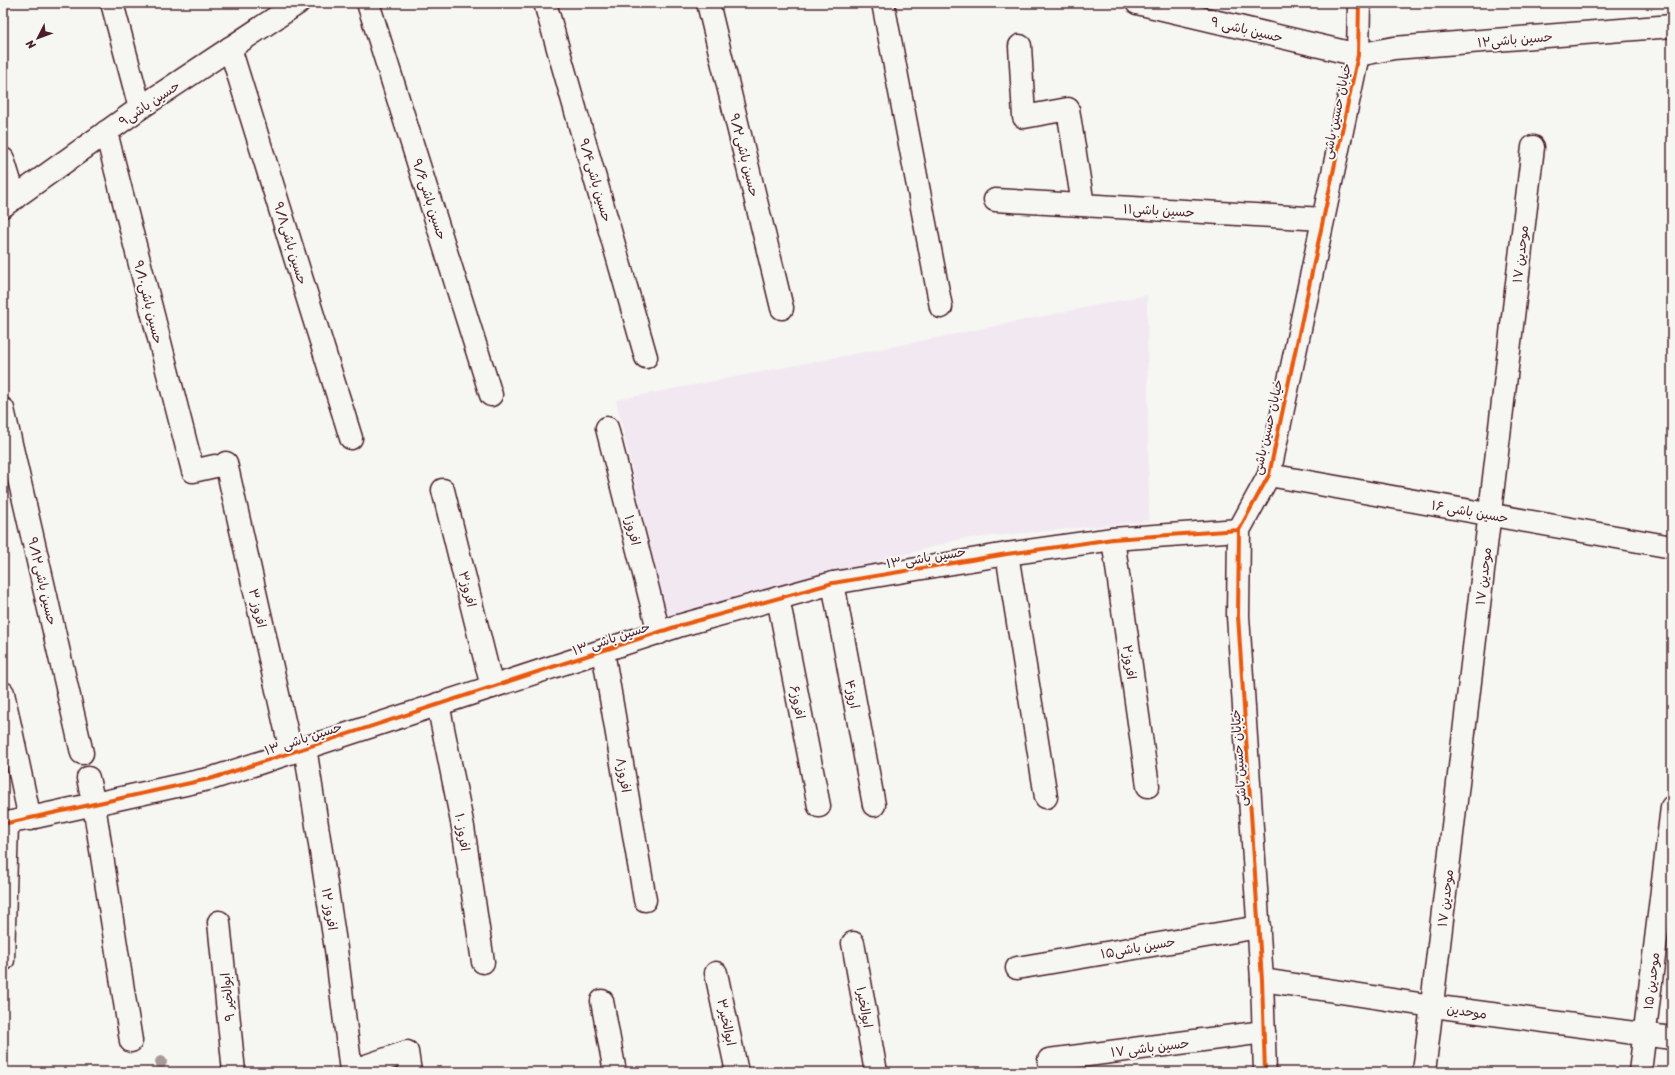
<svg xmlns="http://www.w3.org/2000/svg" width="1675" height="1075" font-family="Sriracha,'Playpen Sans Arabic',sans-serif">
<rect width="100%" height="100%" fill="#f6f6f2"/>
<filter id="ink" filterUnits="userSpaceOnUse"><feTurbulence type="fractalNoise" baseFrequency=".025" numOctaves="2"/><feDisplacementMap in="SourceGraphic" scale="8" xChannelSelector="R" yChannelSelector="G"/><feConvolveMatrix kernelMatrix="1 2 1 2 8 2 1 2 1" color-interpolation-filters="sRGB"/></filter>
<g filter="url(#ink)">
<path fill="#f2e8f2" d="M 1147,295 L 1149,521 L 961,539 L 667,619 L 616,400 L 911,343 Z"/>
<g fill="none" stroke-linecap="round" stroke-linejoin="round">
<g stroke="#4a1f2b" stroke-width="25">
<g id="minor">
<path d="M 112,3 L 140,108"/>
<path d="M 368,3 L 491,395"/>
<path d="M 545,3 L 646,357"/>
<path d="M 708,3 L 782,308"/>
<path d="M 883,3 L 941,307"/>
<path d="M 1137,3 L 1358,55 L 1394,48 L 1672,26"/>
<path d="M 1020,46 L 1024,117 L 1068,109 L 1083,205"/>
<path d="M 230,48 L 351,438"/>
<path d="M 106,132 L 193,471 L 215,466"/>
<path d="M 3,159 L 15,198"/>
<path d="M 995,200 L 1323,219"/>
<path d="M 3,206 L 140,108 L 298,3"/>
<path d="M 3,409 L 82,753"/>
<path d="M 607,428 L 659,633"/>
<path d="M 226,463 L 291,752"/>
<path d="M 1269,475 L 1672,547"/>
<path d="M 443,490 L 492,687"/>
<path d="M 1113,539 L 1148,786"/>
<path d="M 1007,554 L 1046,797"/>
<path d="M 833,583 L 874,805"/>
<path d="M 778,598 L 819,806"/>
<path d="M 603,651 L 645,900"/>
<path d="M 3,693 L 30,819"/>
<path d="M 438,704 L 463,827 L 483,962"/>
<path d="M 305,747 L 336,949 L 351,1071 L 407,1052 L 410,1072"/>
<path d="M 88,778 L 94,805 L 131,1041"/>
<path d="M 3,824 L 213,778 L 678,626 L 833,583 L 1007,554 L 1113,539 L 1239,530"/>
<path d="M 219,922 L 234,1072"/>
<path d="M 853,943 L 876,1072"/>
<path d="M 3,960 L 7,824"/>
<path d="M 1017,968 L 1259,927"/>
<path d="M 716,973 L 737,1072"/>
<path d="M 1262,980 L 1432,1006 L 1672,1038"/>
<path d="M 602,1001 L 615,1072"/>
<path d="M 1050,1072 L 1049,1060 L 1264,1032"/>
<path d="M 1265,1072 L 1262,980 L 1238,616 L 1239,530 L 1269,475 L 1358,55 L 1359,3"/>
<path d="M 1424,1072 L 1533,147"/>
<path d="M 1640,1072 L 1672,807"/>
</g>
</g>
<use href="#minor" stroke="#f6f6f2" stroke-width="22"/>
<g stroke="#f6f6f2" stroke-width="6">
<g id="cycleway">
<path d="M 3,824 L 213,778 L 678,626 L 833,583 L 1007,554 L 1113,539 L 1239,530"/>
<path d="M 1265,1072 L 1262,980 L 1238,616 L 1239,530 L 1269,475 L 1358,55 L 1359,3"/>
</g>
</g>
<use href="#cycleway" stroke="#e8590c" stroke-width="4"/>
</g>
<circle fill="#a69b96" cx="161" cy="1062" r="6"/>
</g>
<g text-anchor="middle" stroke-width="4" stroke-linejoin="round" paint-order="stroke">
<g font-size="13" fill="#4a1f2b" stroke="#f6f6f2">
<text transform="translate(1247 29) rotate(13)" y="5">حسین باشی ۹</text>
<text transform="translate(1515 39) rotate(-5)" y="5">حسین باشی۱۲</text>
<text transform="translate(149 103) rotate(-34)" y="5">حسین باشی۹</text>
<text transform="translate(1336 111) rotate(-78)" y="5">خیابان حسین باشی</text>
<text transform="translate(745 155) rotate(76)" y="5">حسین باشی۹/۲</text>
<text transform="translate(596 180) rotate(74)" y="5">حسین باشی۹/۴</text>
<text transform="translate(430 199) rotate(72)" y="5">حسین باشی۹/۶</text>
<text transform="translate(1159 210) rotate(3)" y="5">حسین باشی۱۱</text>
<text transform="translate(291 243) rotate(73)" y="5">حسین باشی۹/۸</text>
<text transform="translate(1520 254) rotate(-83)" y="5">موحدین ۱۷</text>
<text transform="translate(149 302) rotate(76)" y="5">حسین باشی۹/۱۰</text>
<text transform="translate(1267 427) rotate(-77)" y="5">خیابان حسین باشی</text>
<text transform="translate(1470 511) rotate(10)" y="5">حسین باشی ۱۶</text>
<text transform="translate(633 530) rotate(76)" y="5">افروز۱</text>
<text transform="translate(926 557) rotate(-9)" y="5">حسین باشی ۱۳</text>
<text transform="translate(1483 576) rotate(-83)" y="5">موحدین ۱۷</text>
<text transform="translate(43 581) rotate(77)" y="5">حسین باشی۹/۱۲</text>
<text transform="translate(468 589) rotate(76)" y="5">افروز۳</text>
<text transform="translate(258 608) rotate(77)" y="5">افروز ۳</text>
<text transform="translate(611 638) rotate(-18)" y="5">حسین باشی ۱۳</text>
<text transform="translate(1130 662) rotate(82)" y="5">افروز۲</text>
<text transform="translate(853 694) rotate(79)" y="5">اروز۴</text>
<text transform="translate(798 702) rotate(79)" y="5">افروز۶</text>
<text transform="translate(303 738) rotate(-18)" y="5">حسین باشی ۱۳</text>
<text transform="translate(1238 758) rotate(-94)" y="5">خیابان حسین باشی</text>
<text transform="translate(624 775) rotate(80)" y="5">افروز۸</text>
<text transform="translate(463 832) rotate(81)" y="5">افروز ۱۰</text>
<text transform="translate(1445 898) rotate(-83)" y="5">موحدین ۱۷</text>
<text transform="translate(330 909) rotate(81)" y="5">افروز ۱۲</text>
<text transform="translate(1138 947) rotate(-10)" y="5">حسین باشی۱۵</text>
<text transform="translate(1651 981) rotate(-83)" y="5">موحدین ۱۵</text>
<text transform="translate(227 997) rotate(-96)" y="5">ابوالخیر ۹</text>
<text transform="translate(865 1007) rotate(80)" y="5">ابوالخیر۱</text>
<text transform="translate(1467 1011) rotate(8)" y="5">موحدین</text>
<text transform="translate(727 1022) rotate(78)" y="5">ابوالخیر۳</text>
<text transform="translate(1150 1047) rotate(-7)" y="5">حسین باشی ۱۷</text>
</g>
</g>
<rect width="1675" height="1075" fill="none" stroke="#f6f6f2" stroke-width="16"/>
<rect x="8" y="8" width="1659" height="1059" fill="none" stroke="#4a1f2b" stroke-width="1.5" filter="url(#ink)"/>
<g transform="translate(38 38) rotate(228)" stroke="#f6f6f2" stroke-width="3" paint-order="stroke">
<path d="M0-3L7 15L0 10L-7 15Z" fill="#4a1f2b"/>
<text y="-6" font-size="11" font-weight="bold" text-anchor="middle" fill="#4a1f2b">N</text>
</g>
</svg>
